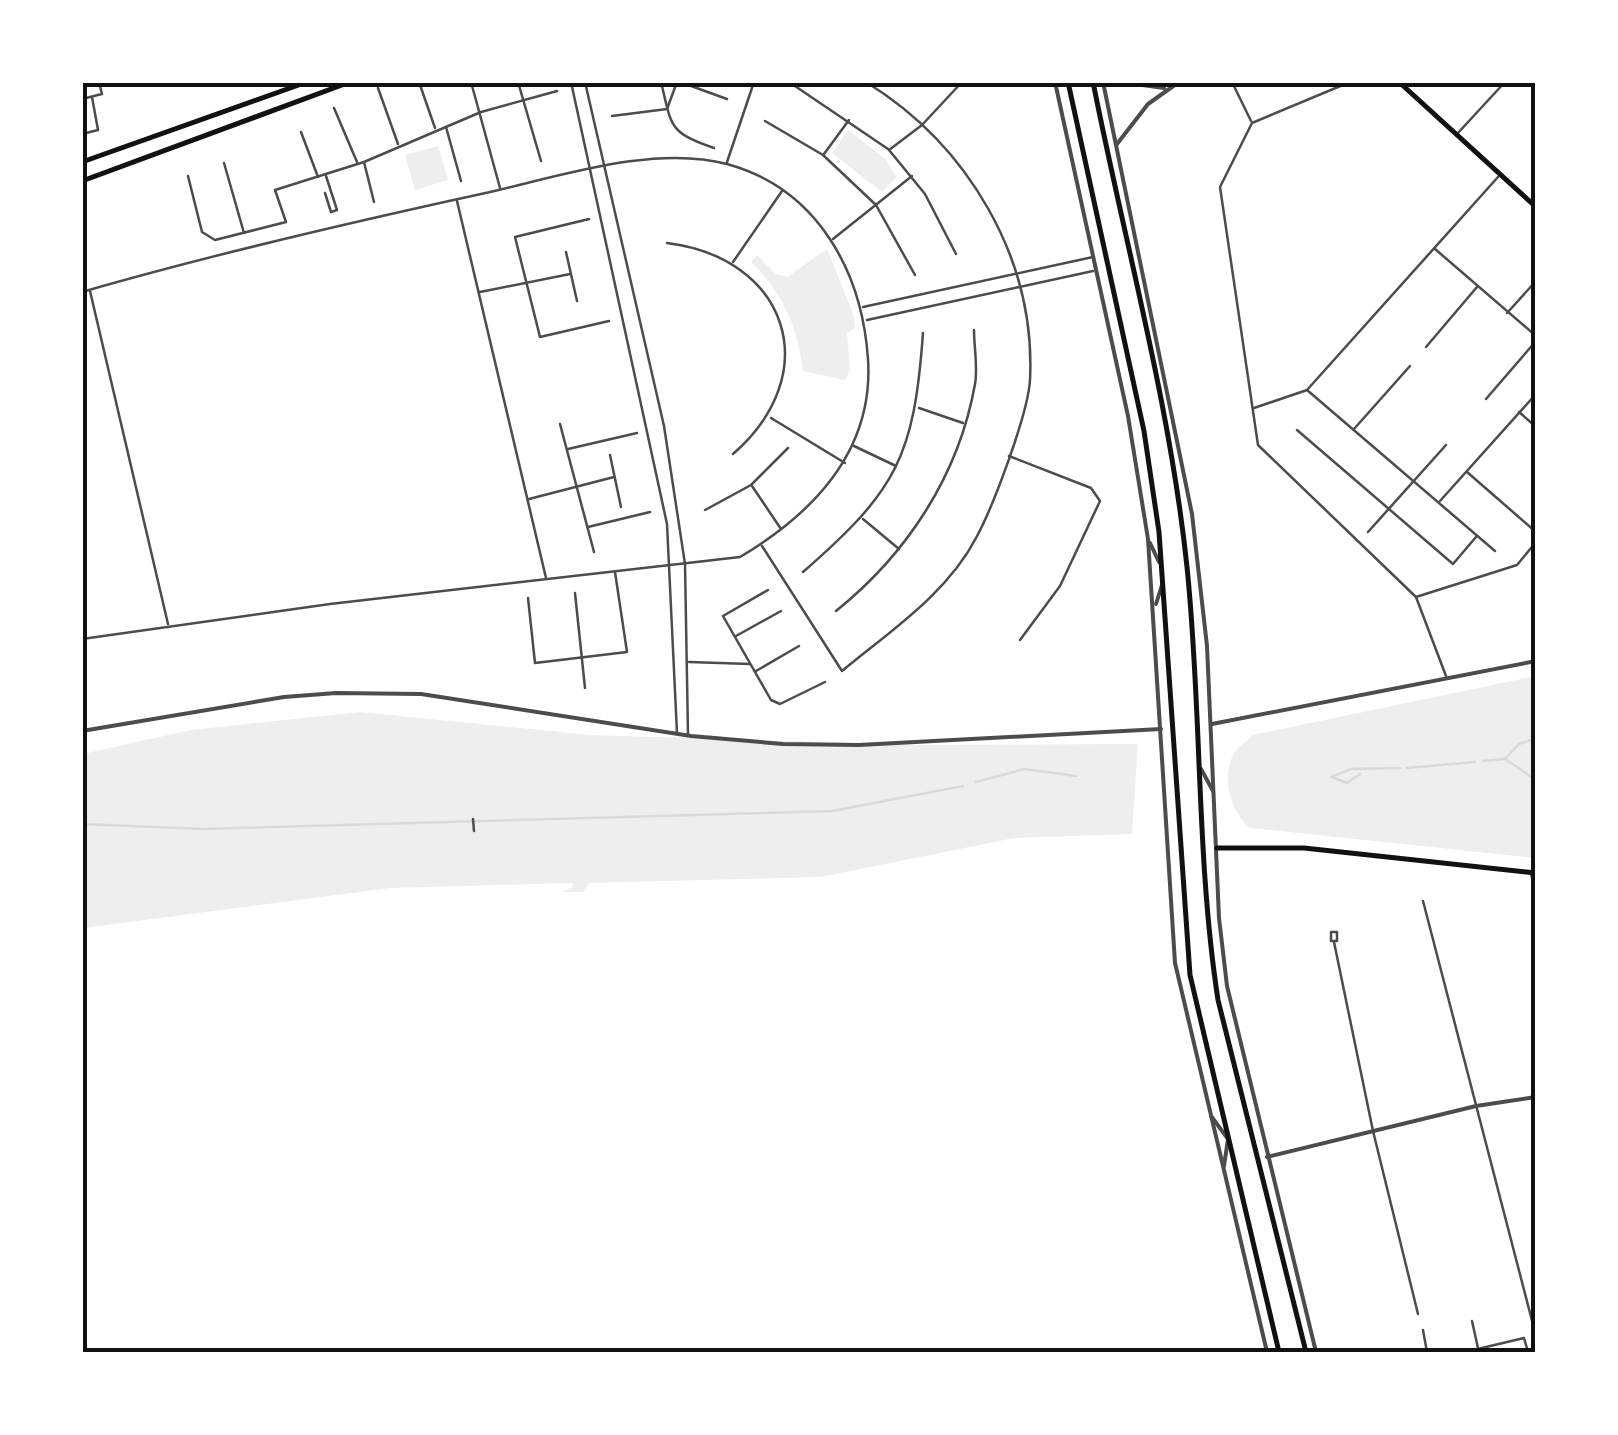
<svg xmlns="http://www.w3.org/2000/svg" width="1618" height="1435" font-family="Quicksand,sans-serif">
<rect width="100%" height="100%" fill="#fff"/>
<g fill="#eee">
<path d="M 848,130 L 885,159 L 897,177 L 882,192 L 832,153 Z"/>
<path d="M 438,146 L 448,180 L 415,190 L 405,155 Z"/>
<path d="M 827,249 L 854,316 L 855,328 L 847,333 L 850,370 L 845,380 L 803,371 C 798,328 783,293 751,262 L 757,255 L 776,274 L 787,277 Z"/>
<path d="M 1535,676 L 1535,858 L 1250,828 C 1231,813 1220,775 1235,752 C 1239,746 1248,740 1253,735 Z"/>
<path d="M 360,712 L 590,735 L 925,745 L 1138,744 L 1132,834 L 1014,838 L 821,877 L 589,883 L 583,892 L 561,892 L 573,887 L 573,883 L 390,888 L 83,928 L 83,754 L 191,730 Z"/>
</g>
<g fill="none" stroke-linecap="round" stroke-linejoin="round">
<g stroke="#d9d9d9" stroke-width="2.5">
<path d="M 1506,758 L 1519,744 L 1536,738"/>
<path d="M 1483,761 L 1505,759 L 1536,780"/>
<path d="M 1407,768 L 1475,762"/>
<path d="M 1331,777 L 1351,769 L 1400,768"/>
<path d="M 1332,777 L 1347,783 L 1360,774"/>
<path d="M 976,782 L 1024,769 L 1076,776"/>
<path d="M 82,824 L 203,829 L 832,811 L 963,786"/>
</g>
<g stroke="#4c4c4c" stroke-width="2.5">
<path d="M 419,82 L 435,128"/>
<path d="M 471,82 L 500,188"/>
<path d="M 518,82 L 541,161"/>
<path d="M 571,82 L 667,524 L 677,733"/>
<path d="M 585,82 L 664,426 L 685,564 L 688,735"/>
<path d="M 661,82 C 672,127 668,132 714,148"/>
<path d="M 680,82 L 727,99"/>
<path d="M 789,82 L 888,149"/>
<path d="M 1232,82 L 1251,121"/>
<path d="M 1350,82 L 1252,123 L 1220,187 L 1258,445 L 1416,597"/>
<path d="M 82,85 L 94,82"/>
<path d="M 378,88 L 398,144"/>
<path d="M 82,99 L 102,94 L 99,82"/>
<path d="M 334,108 L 357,162"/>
<path d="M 612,116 L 667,109 L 677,82"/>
<path d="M 765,121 L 823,155 L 876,205 L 915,275"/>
<path d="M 446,127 L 461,181"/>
<path d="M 301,132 L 318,177"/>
<path d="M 82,134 L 98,130 L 92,97"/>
<path d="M 1457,134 L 1505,82"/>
<path d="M 824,154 L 849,120"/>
<path d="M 364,162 L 374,202"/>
<path d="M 727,162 L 754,82"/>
<path d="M 224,163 L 244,233"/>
<path d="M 188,176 L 202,232 L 215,240 L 286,222 L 275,190 L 364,162 L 481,112 L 557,91"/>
<path d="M 325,193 L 331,212 L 337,210 L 326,176"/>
<path d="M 457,201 L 546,578"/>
<path d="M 589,219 L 515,237 L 540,337 L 609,321"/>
<path d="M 833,239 L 912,176"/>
<path d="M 667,243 C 788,258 826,373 733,454"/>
<path d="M 1435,249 L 1536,336"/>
<path d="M 566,252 L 577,301"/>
<path d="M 956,254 L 925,194 L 889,150 L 922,125 L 962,82"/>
<path d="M 733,262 L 782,191"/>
<path d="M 90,291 L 168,624"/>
<path d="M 82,292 C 213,254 348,223 481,194 C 555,178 652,144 727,164 C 818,189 862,272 868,359 C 874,450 814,513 740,557 L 330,604 L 82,639"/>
<path d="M 480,292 L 570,274"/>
<path d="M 863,307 L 1093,257"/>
<path d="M 1507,313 L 1536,281"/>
<path d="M 867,320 L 1093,271"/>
<path d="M 1426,347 L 1477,287"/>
<path d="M 1307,390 L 1495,551"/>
<path d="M 1486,399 L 1536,341"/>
<path d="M 919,408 L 963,423"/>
<path d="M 1254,408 L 1307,390 L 1498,177"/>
<path d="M 1519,412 L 1536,427"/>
<path d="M 771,418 L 845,463"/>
<path d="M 560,424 L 594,552"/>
<path d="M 1354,429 L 1410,366"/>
<path d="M 1297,430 L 1453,564 L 1476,537"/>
<path d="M 854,446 L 896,466"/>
<path d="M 568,449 L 637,433"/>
<path d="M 610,455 L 621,507"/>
<path d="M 1009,456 L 1091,488 L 1100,501 L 1060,586 L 1020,640"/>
<path d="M 1467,472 L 1536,532"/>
<path d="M 752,486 L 781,529"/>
<path d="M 529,499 L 614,477"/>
<path d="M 1440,501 L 1536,394"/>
<path d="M 705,510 L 751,485 L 788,448"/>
<path d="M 863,519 L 899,549"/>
<path d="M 588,527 L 650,512"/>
<path d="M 1368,532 L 1446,445"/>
<path d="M 762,546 L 842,671 C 889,632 947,594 976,538 C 993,507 1028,414 1030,380 C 1036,259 968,145 866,82"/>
<path d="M 803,572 C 897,490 914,457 923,333"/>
<path d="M 768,590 L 723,616 L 771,700 L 780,704 L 825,682"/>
<path d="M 575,593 L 585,688"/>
<path d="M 528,598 L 535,663 L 627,652 L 615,572"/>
<path d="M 836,611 C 907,554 959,475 975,384 C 978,368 974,347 974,330"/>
<path d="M 736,636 L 781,611"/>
<path d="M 689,662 L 750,664"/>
<path d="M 756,671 L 799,646"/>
<path d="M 1446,676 L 1416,597 L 1517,565 L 1536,542"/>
<path d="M 473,819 L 474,831"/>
<path d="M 1531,874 L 1536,893"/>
<path d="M 1423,901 L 1536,1336"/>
<rect x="1331" y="932" width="6" height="9"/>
<path d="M 1334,942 L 1373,1131 L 1418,1314"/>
<path d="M 1472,1321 L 1478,1348"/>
<path d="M 1423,1330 L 1427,1352"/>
<path d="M 1465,1352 L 1524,1338 L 1528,1352"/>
</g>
<g stroke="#4c4c4c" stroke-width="4">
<path d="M 1055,82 L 1128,416 L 1148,539 L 1175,963 L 1267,1352"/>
<path d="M 1103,82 L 1192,514 L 1207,646 L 1219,918 L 1227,986 L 1316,1352"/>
<path d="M 1121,82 L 1164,88"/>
<path d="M 1117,144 L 1148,104 L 1179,82"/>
<path d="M 1150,543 L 1159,562"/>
<path d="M 1156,604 L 1162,585"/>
<path d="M 1212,724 L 1536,661"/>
<path d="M 82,731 L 284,697 L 336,693 L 421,694 L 691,736 L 783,744 L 859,745 L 1161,729"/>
<path d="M 1201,769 L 1213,791"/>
<path d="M 1211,1116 L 1228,1139 L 1224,1166"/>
<path d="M 1267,1157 L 1476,1106 L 1536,1097"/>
</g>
<g stroke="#111" stroke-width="5">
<path d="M 1068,82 L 1144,431 L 1159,532 L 1190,975 L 1279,1352"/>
<path d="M 1093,82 C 1125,244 1170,404 1187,567 C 1202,711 1196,857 1218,1000 L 1306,1352"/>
<path d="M 1399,82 L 1536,207"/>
<path d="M 82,162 L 307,82"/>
<path d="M 82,181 L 350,82"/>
<path d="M 1217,848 L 1304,848 L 1536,873"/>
</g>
</g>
<rect width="1618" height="1435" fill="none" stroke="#ffffff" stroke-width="170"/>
<rect x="85" y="85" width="1448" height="1265" fill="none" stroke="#111" stroke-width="4"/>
</svg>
